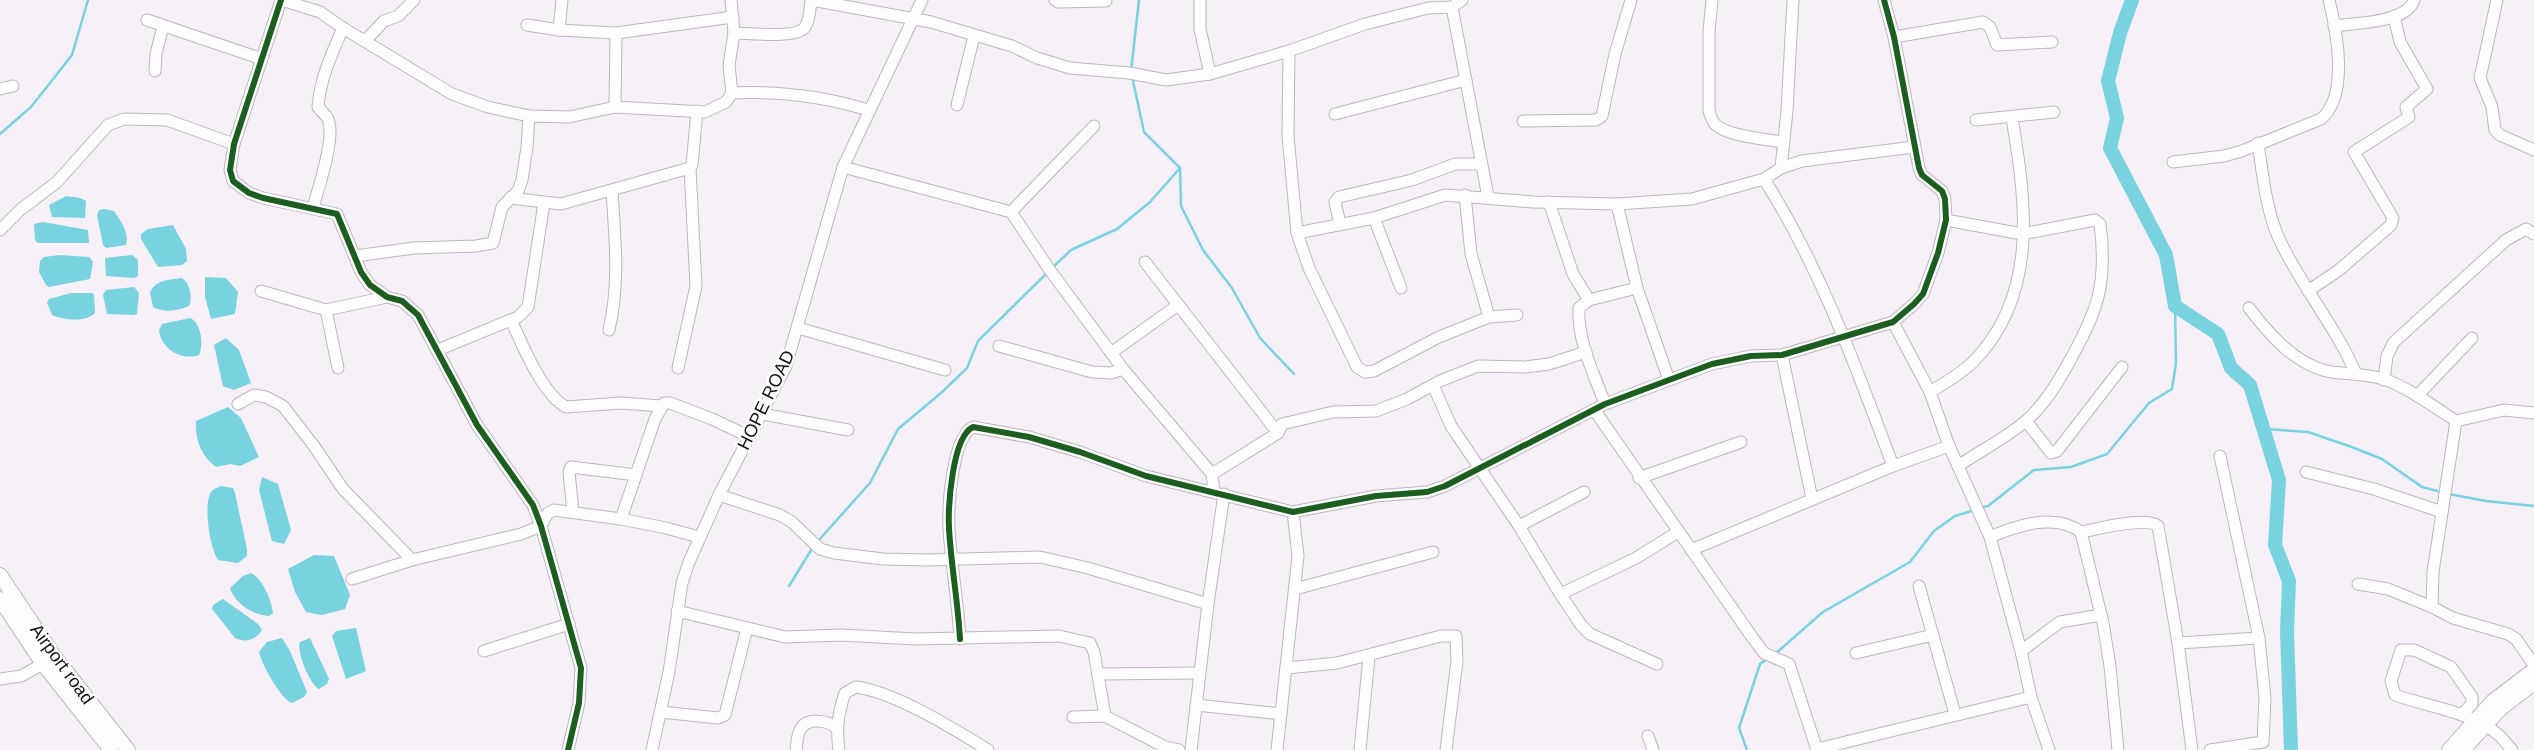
<svg xmlns="http://www.w3.org/2000/svg" width="2534" height="750" font-family="Arial,sans-serif">
<rect width="100%" height="100%" fill="#f7f0f8"/>
<g fill="#78d2e0">
<path d="M 66,196 L 80,198 L 86,201 L 85,218 L 52,217 L 49,205 Z"/>
<path d="M 104,209 L 114,211 C 120,220 130,233 126,245 L 106,248 L 103,245 L 97,215 L 99,210 Z"/>
<path d="M 43,222 L 88,230 L 89,243 L 38,243 L 35,240 L 34,224 Z"/>
<path d="M 173,225 L 186,249 L 187,261 L 182,265 L 158,267 L 141,239 L 141,234 L 148,229 Z"/>
<path d="M 59,255 L 89,257 L 93,262 L 90,279 L 49,287 L 46,285 L 39,272 L 40,261 L 44,257 Z"/>
<path d="M 132,255 L 138,260 L 138,276 L 134,278 L 106,276 L 105,258 Z"/>
<path d="M 205,277 L 226,278 L 238,292 L 235,314 L 211,319 L 205,297 Z"/>
<path d="M 182,278 C 190,283 193,298 189,306 C 177,311 165,313 153,307 L 150,292 C 157,279 169,280 182,278 Z"/>
<path d="M 134,287 L 139,293 L 137,314 L 134,315 L 107,314 L 103,295 L 106,290 Z"/>
<path d="M 71,293 L 92,293 L 94,295 L 95,313 C 85,323 64,320 52,315 L 47,303 L 49,299 Z"/>
<path d="M 190,318 C 201,323 204,344 199,355 C 181,361 161,349 159,330 L 162,324 Z"/>
<path d="M 226,338 L 239,350 L 251,383 L 234,390 L 223,386 L 214,345 Z"/>
<path d="M 228,407 L 241,418 L 259,457 L 240,466 L 230,464 L 216,467 C 201,456 195,440 196,421 Z"/>
<path d="M 262,477 L 278,484 L 291,530 L 284,544 L 272,541 L 259,490 Z"/>
<path d="M 221,486 L 233,488 L 235,493 L 247,549 L 247,556 L 238,563 L 218,560 C 210,549 203,504 211,492 C 214,488 217,488 221,486 Z"/>
<path d="M 314,555 L 334,556 L 350,595 L 345,609 L 322,615 L 306,612 L 295,592 L 288,569 Z"/>
<path d="M 251,573 C 263,579 271,600 273,613 L 269,616 C 253,615 235,604 230,588 L 243,576 Z"/>
<path d="M 223,599 L 258,624 L 262,630 C 256,640 245,643 235,638 L 212,609 L 213,605 Z"/>
<path d="M 356,628 L 366,671 L 346,679 L 332,636 L 336,631 Z"/>
<path d="M 282,638 L 290,651 L 307,692 L 304,697 L 292,703 C 281,700 261,663 259,652 L 267,642 Z"/>
<path d="M 310,638 L 329,679 L 327,684 L 319,689 C 310,685 296,651 300,642 Z"/>
</g>
<g fill="none" stroke-linecap="round" stroke-linejoin="round">
<g stroke="#78d2e0" stroke-width="2.5">
<path d="M 1131,71 L 1139,0"/>
<path d="M 1132,76 L 1144,132 L 1180,168 L 1181,206 L 1203,250 L 1232,288 L 1260,338 L 1294,374"/>
<path d="M 0,134 L 31,107 L 72,55 L 88,0"/>
<path d="M 1053,267 L 1071,250 L 1117,229 L 1150,202 L 1180,168"/>
<path d="M 2265,429 L 2308,432 L 2349,446 L 2382,459 L 2422,487 L 2441,492"/>
<path d="M 2449,494 L 2486,501 L 2534,506"/>
<path d="M 1980,508 L 1988,506 L 2034,470 L 2071,467 L 2107,454 L 2149,403 L 2172,389 L 2176,363 L 2175,306"/>
<path d="M 818,541 L 870,483 L 898,429 L 941,393 L 967,368 L 978,341 L 1047,273"/>
<path d="M 789,586 L 813,547"/>
<path d="M 1775,654 L 1823,612 L 1910,562 L 1934,531 L 1955,516 L 1975,510"/>
<path d="M 1747,750 L 1739,728 L 1760,664 L 1769,658"/>
</g>
<path stroke="#78d2e0" stroke-width="14" d="M 2132,0 L 2120,33 L 2108,81 L 2117,118 L 2110,148 L 2166,255 L 2175,306 L 2218,334 L 2231,368 L 2250,385 L 2279,480 L 2275,545 L 2289,581 L 2287,632 L 2291,750"/>
<g stroke="#bcb6bd" stroke-width="13">
<g id="minor">
<path d="M 281,0 L 234,144 L 230,170 L 233,181 L 249,193 L 263,198 L 337,214 L 361,272 L 370,285 L 387,297 L 402,301 L 418,315 L 477,425 L 533,505 L 541,526 L 581,668 L 579,703 L 568,750"/>
<path d="M 282,0 L 320,12 L 343,28 L 452,94 L 488,107 L 529,116 L 569,117 L 615,107 L 705,112 L 726,102 L 732,93 L 729,65 L 734,33 L 731,0"/>
<path d="M 812,0 L 931,22 L 1012,46 L 1037,58 L 1070,68 L 1129,73 L 1166,80 L 1210,74 L 1289,51 L 1365,24 L 1428,8 L 1452,7 L 1462,0"/>
<path d="M 1055,0 L 1058,2 L 1106,1"/>
<path d="M 1200,0 L 1200,29 L 1210,74"/>
<path d="M 1712,0 L 1709,32 L 1709,111 C 1711,116 1712,122 1716,125 C 1728,136 1765,139 1782,142"/>
<path d="M 2497,0 L 2480,78 L 2492,107 L 2495,130 L 2500,135 L 2534,150"/>
<path d="M 1452,7 L 1488,197"/>
<path d="M 147,20 L 262,59"/>
<path d="M 527,25 L 559,30 L 616,33 L 733,17"/>
<path d="M 2334,26 C 2355,23 2407,23 2414,0"/>
<path d="M 559,30 L 562,0"/>
<path d="M 734,33 C 748,33 798,39 805,27 C 810,20 810,8 811,0"/>
<path d="M 1894,37 L 1983,22 L 1990,27 L 1997,45 L 2052,42"/>
<path d="M 365,41 L 384,21 L 398,16 L 414,0"/>
<path d="M 1289,51 L 1288,136 L 1297,233 L 1309,268 L 1357,367 L 1365,372 L 1374,371 L 1439,337 L 1489,317 L 1517,315"/>
<path d="M 155,71 L 156,54 L 163,26"/>
<path d="M 0,89 L 13,86"/>
<path d="M 732,93 C 779,91 823,96 868,110"/>
<path d="M 957,105 L 974,36"/>
<path d="M 615,107 L 616,33"/>
<path d="M 1335,114 L 1466,80"/>
<path d="M 1976,120 L 2054,112"/>
<path d="M 1523,121 L 1596,120 L 1602,116 L 1615,54 L 1631,0"/>
<path d="M 2258,143 C 2263,176 2266,211 2280,241 C 2302,287 2336,327 2356,374"/>
<path d="M 2173,162 L 2224,156 L 2242,151 L 2321,119 C 2349,96 2337,32 2329,0"/>
<path d="M 843,167 L 1011,212 L 1049,269 L 1123,369 L 1212,474 L 1214,491"/>
<path d="M 1781,168 L 1787,111 L 1793,0"/>
<path d="M 1764,179 C 1821,269 1856,367 1893,466"/>
<path d="M 1465,195 L 1471,254 L 1489,317"/>
<path d="M 510,198 L 561,204 L 690,168 L 692,165 L 697,111"/>
<path d="M 1549,202 L 1573,274 L 1589,300"/>
<path d="M 1617,204 L 1637,288 L 1669,380"/>
<path d="M 313,208 C 318,189 336,137 328,119 C 326,115 321,111 318,107 C 320,79 332,53 343,28"/>
<path d="M 1011,212 L 1094,126"/>
<path d="M 1374,218 L 1401,288"/>
<path d="M 1946,220 L 2022,234 L 2095,220 L 2100,224 C 2108,285 2097,312 2068,364 C 2057,384 2045,404 2028,419 C 2008,437 1980,451 1958,466"/>
<path d="M 1340,224 L 1335,202 L 1339,197 L 1412,180 L 1455,164 L 1481,164"/>
<path d="M 0,230 L 20,210 L 57,182 L 108,125 L 124,119 L 167,120 L 234,144"/>
<path d="M 1297,233 L 1374,218 L 1445,195 L 1534,202 L 1617,204 L 1692,199 L 1764,179 L 1781,168 L 1802,161 L 1914,147"/>
<path d="M 355,256 L 414,248 L 476,246 L 493,243 L 502,207 L 518,191 L 522,180 L 527,147 L 529,116"/>
<path d="M 1145,262 L 1278,433"/>
<path d="M 261,291 L 326,310 L 387,297"/>
<path d="M 2308,291 L 2339,270 L 2391,225 L 2393,218 L 2354,152 L 2409,117 L 2406,107 L 2427,89 L 2400,42 L 2394,16"/>
<path d="M 2249,308 C 2269,334 2296,366 2331,372 C 2348,374 2367,374 2384,379 C 2409,388 2434,407 2456,421 L 2433,572 L 2432,607 L 2453,618 L 2508,634 L 2516,639 L 2534,665"/>
<path d="M 326,310 L 338,368"/>
<path d="M 511,320 C 522,344 542,394 566,407 L 621,403 L 661,406"/>
<path d="M 1893,322 L 1930,392 L 1949,446 L 1990,537 L 2021,651 L 2031,697 L 2049,750"/>
<path d="M 798,328 L 945,370"/>
<path d="M 609,330 C 620,282 615,240 612,191"/>
<path d="M 999,346 L 1092,372 L 1111,373 L 1123,369"/>
<path d="M 438,350 L 518,317 L 528,307 L 544,203"/>
<path d="M 1111,353 L 1178,305"/>
<path d="M 1782,355 L 1812,499"/>
<path d="M 678,368 L 696,286 L 690,168"/>
<path d="M 2384,380 L 2387,356 L 2394,342 L 2506,240 L 2526,229 L 2534,234"/>
<path d="M 1433,385 L 1451,426 L 1519,526 L 1559,592 L 1565,592 L 1636,558 L 1678,532"/>
<path d="M 1930,392 C 1945,383 1961,374 1974,361 C 2039,294 2026,202 2012,118"/>
<path d="M 2417,396 L 2472,338"/>
<path d="M 238,404 L 254,395 L 266,397 L 283,406 L 314,446 L 343,489 L 412,560"/>
<path d="M 1605,404 C 1594,374 1577,340 1579,308 L 1589,300 L 1637,288"/>
<path d="M 1595,411 L 1752,637 L 1764,653 L 1789,664 L 1817,750"/>
<path d="M 762,414 L 848,430"/>
<path d="M 2026,421 L 2051,453 L 2057,451 L 2122,367"/>
<path d="M 2456,421 L 2504,410 L 2534,413"/>
<path d="M 2306,472 L 2374,489 L 2442,512"/>
<path d="M 1212,474 L 1278,433 L 1282,424 L 1333,412 L 1376,411 L 1407,399 L 1440,381 L 1478,366 L 1525,367 L 1549,364 L 1586,352"/>
<path d="M 1639,478 L 1741,442"/>
<path d="M 719,495 L 780,515 L 792,522 L 820,549 L 834,553 L 883,559 L 928,560 L 1040,557 L 1088,568 L 1208,604"/>
<path d="M 573,512 L 569,472 L 571,467 L 636,475"/>
<path d="M 621,519 L 655,419 L 664,403 L 670,403 L 712,419 L 748,436"/>
<path d="M 1519,526 L 1584,492"/>
<path d="M 2081,532 L 2103,623 L 2110,666 L 2118,750"/>
<path d="M 1990,537 C 2016,526 2055,512 2081,532 C 2098,529 2145,516 2158,526 L 2178,643 L 2192,750"/>
<path d="M 1691,550 L 1893,466 L 1949,446"/>
<path d="M 352,579 L 412,560 L 521,534 L 541,526 L 548,513 L 554,510 L 621,519 L 666,528 L 699,537"/>
<path d="M 2358,584 L 2388,589 L 2432,607"/>
<path d="M 1919,586 L 1955,714"/>
<path d="M 1295,589 L 1433,552"/>
<path d="M 1559,592 L 1581,625 L 1590,634 L 1657,664"/>
<path d="M 677,611 L 785,637 L 841,635 L 915,639 L 1059,636 L 1090,643 L 1094,652 L 1105,716"/>
<path d="M 960,639 C 958,602 951,565 949,528 C 948,507 952,437 973,427 L 1029,437 L 1080,452 L 1146,476 L 1293,512 L 1376,496 L 1427,492 L 1445,486 L 1605,404 L 1669,380 L 1712,364 L 1751,356 L 1782,355 L 1893,322 L 1914,304 L 1923,294 L 1938,253 L 1946,220 L 1945,199 L 1942,191 L 1922,175 L 1919,168 L 1894,37 L 1884,0"/>
<path d="M 2178,643 L 2259,638"/>
<path d="M 484,651 L 569,624"/>
<path d="M 2021,651 L 2060,622 L 2101,615"/>
<path d="M 1856,653 L 1933,635"/>
<path d="M 1286,668 L 1337,663 L 1441,636 L 1456,636 L 1457,661 L 1446,750"/>
<path d="M 1098,674 L 1199,673"/>
<path d="M 0,679 L 21,676 L 43,664"/>
<path d="M 1196,705 L 1281,714"/>
<path d="M 661,712 L 718,718 L 725,715 L 747,628"/>
<path d="M 2462,714 L 2472,704 L 2472,697 L 2451,667 L 2414,650 L 2401,650 L 2391,681 L 2395,695 C 2420,704 2452,709 2474,720"/>
<path d="M 1073,717 L 1105,716 L 1165,747 L 1179,750"/>
<path d="M 2485,724 L 2501,737 L 2512,750"/>
<path d="M 1648,736 L 1653,750"/>
<path d="M 1817,749 L 2031,697"/>
<path d="M 652,750 L 669,672 L 682,583 L 689,562 L 719,495 L 786,366 L 843,167 L 922,0"/>
<path d="M 796,750 C 797,743 797,736 800,730 C 806,717 828,720 836,728"/>
<path d="M 839,750 C 836,729 838,713 845,693 L 856,687 C 895,692 954,729 988,750"/>
<path d="M 1191,750 L 1208,604 L 1224,494"/>
<path d="M 1277,750 L 1298,556 L 1293,512"/>
<path d="M 1360,750 L 1369,656"/>
<path d="M 2210,750 L 2263,742 L 2265,698 L 2259,638 L 2220,456"/>
</g>
</g>
<g stroke="#bcb6bd" stroke-width="16">
<g id="major">
<path d="M 0,575 L 54,656 L 128,750"/>
<path d="M 0,599 L 43,664 L 111,750"/>
<path d="M 2449,750 L 2493,701 L 2534,670"/>
<path d="M 2463,750 L 2500,709 L 2534,683"/>
</g>
</g>
<use href="#minor" stroke="#fefdfe" stroke-width="11"/>
<use href="#major" stroke="#fefdfe" stroke-width="14"/>
<g stroke="#fff" stroke-width="9">
<g id="cycleway">
<path d="M 281,0 L 234,144 L 230,170 L 233,181 L 249,193 L 263,198 L 337,214 L 361,272 L 370,285 L 387,297 L 402,301 L 418,315 L 477,425 L 533,505 L 541,526 L 581,668 L 579,703 L 568,750"/>
<path d="M 960,639 C 958,602 951,565 949,528 C 948,507 952,437 973,427 L 1029,437 L 1080,452 L 1146,476 L 1293,512 L 1376,496 L 1427,492 L 1445,486 L 1605,404 L 1669,380 L 1712,364 L 1751,356 L 1782,355 L 1893,322 L 1914,304 L 1923,294 L 1938,253 L 1946,220 L 1945,199 L 1942,191 L 1922,175 L 1919,168 L 1894,37 L 1884,0"/>
</g>
</g>
<use href="#cycleway" stroke="#1b5e20" stroke-width="6"/>
</g>
<g text-anchor="middle" stroke-width="5" stroke-linejoin="round" paint-order="stroke">
<g font-size="18" fill="#161117" stroke="#fff">
<text transform="translate(766 400) rotate(-64)" y="6">HOPE ROAD</text>
<text transform="translate(62 664) rotate(54)" y="6">Airport road</text>
</g>
</g>
</svg>
